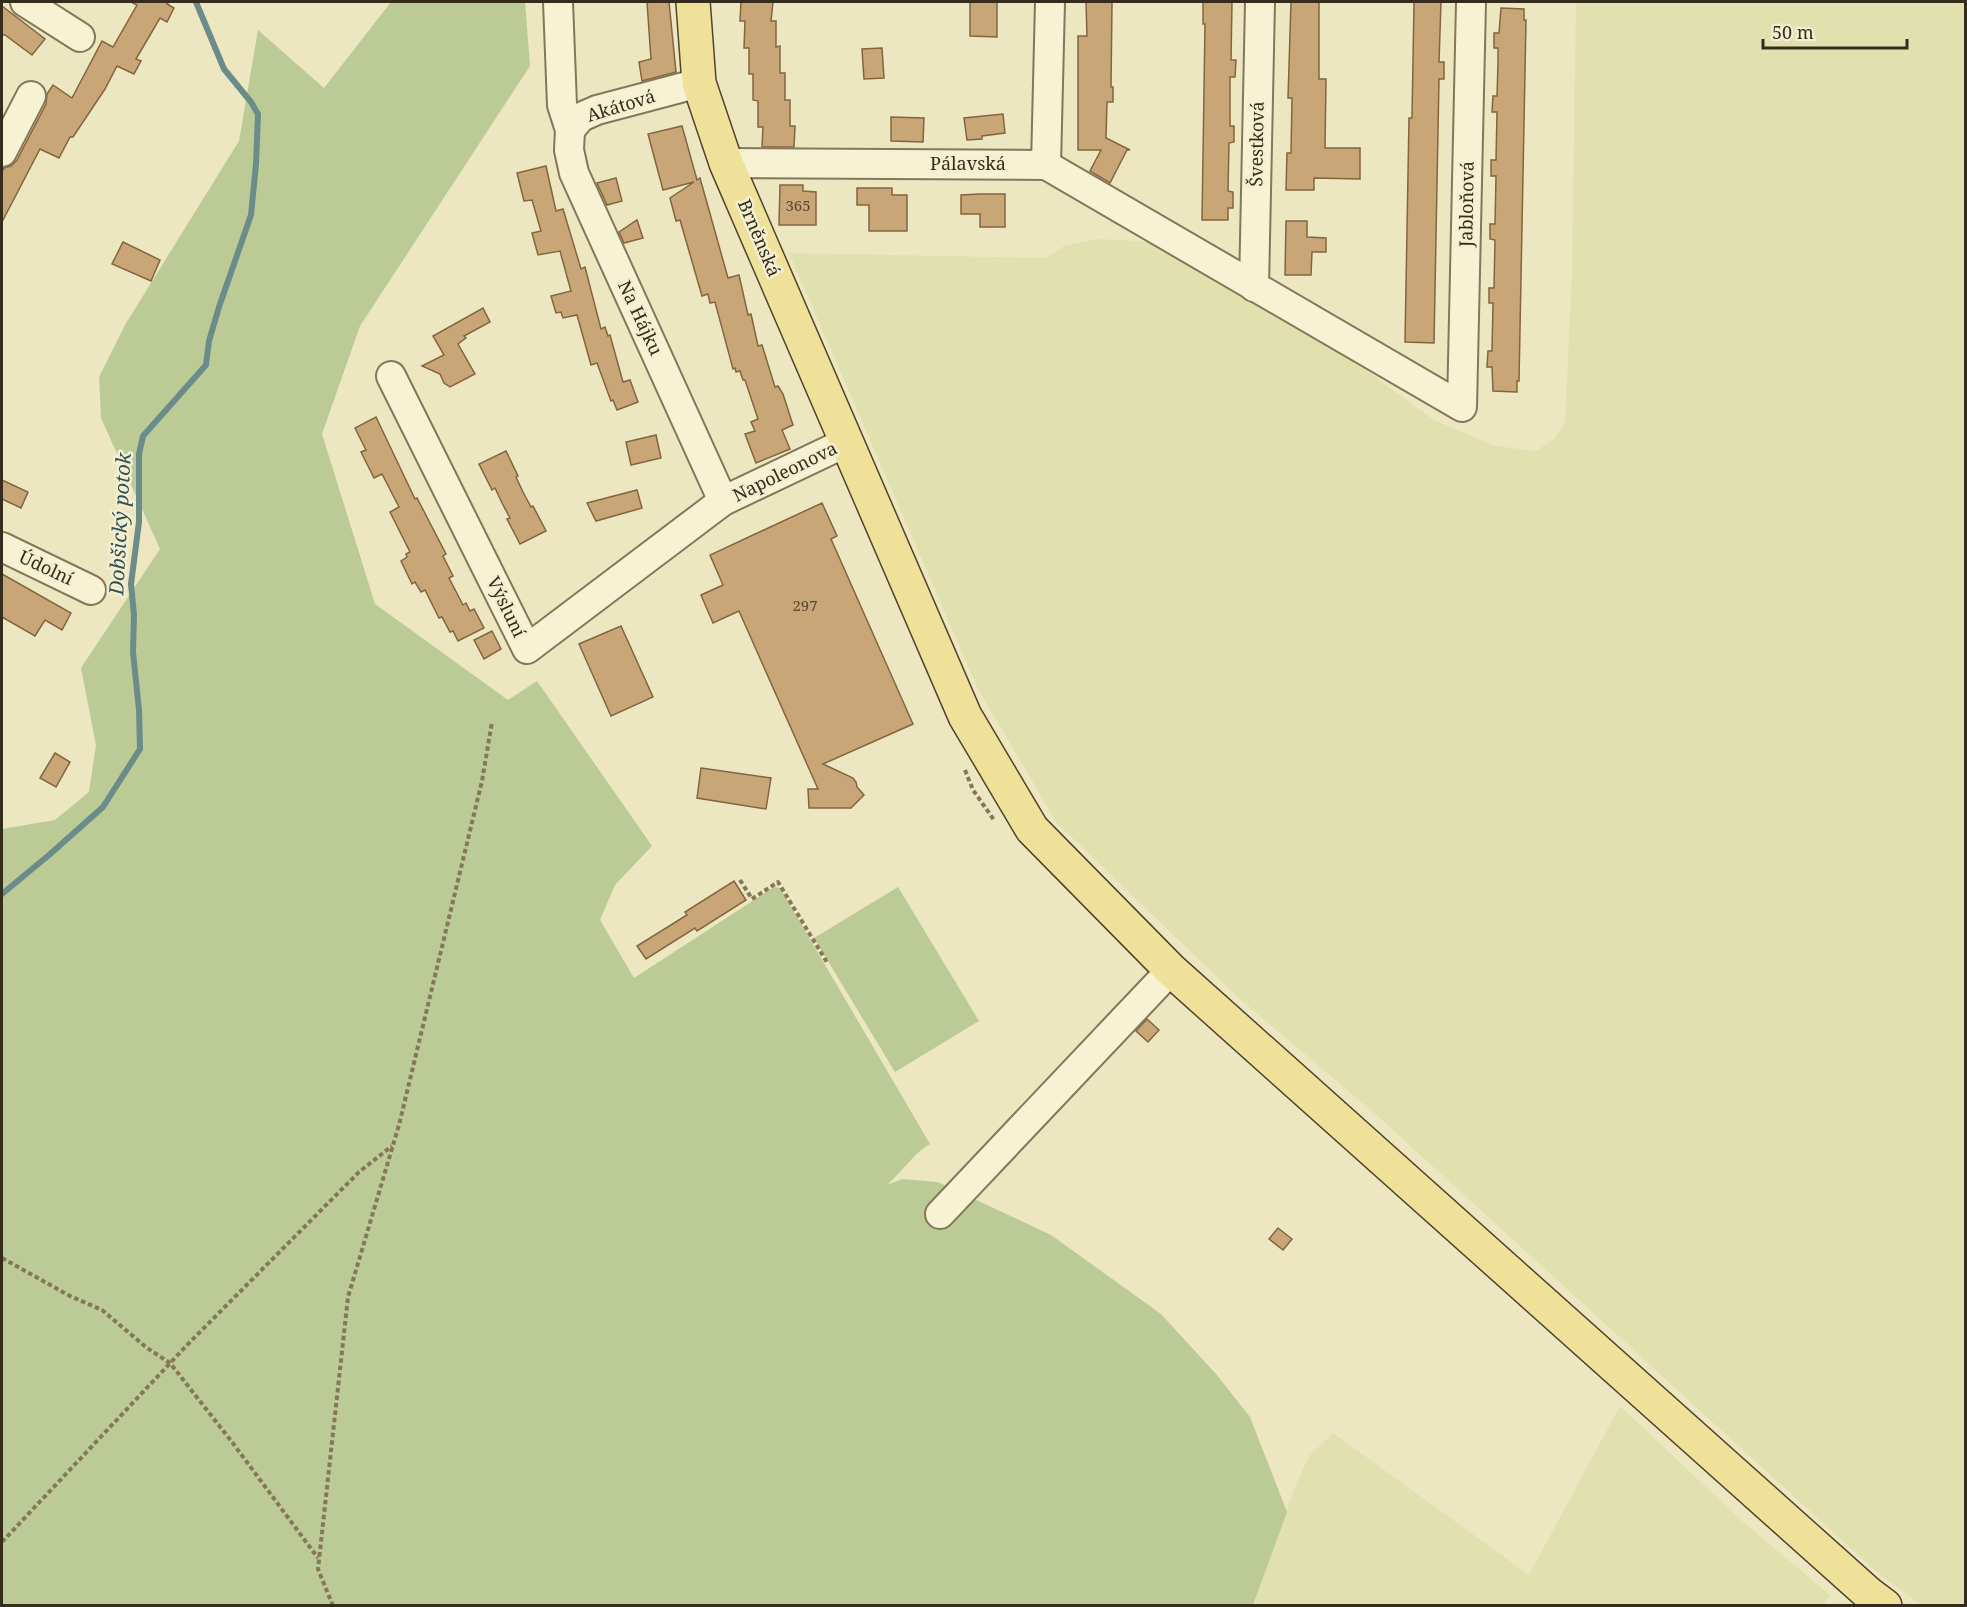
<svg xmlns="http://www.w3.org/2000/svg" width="1967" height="1607" font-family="'Noto Serif',serif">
<rect width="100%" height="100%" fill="#ece6c1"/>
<g fill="#e1e1af">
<path d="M 1576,2 L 1965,2 L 1965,1605 L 1922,1605 L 1881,1576 L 1380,1118 L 1239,998 L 1057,823 L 978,689 L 789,253 L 1047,258 L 1064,246 L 1097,239 L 1155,242 L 1325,341 L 1434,420 L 1495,446 L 1536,451 L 1554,439 L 1565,423 L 1572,272 Z"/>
<path d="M 1620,1406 L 1743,1522 L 1830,1595 L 1822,1606 L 1253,1606 L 1296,1484 L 1310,1455 L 1333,1433 L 1529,1575 Z"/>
</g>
<g fill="#bcca96">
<path d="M 391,2 L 525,2 L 530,66 L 360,326 L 322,434 L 375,604 L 508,700 L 537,681 L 652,846 L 615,885 L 600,920 L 634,978 L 774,887 L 780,888 L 930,1144 C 915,1152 900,1174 887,1185 L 902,1179 L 938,1182 L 1051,1235 L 1161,1314 L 1216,1374 L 1250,1417 L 1287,1512 L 1253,1605 L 2,1606 L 2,829 L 55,820 L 89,792 L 96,745 L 81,668 L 160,549 L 101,418 L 99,377 L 125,325 L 239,141 L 258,30 L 324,88 Z"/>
<path d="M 898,887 L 979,1021 L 895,1072 L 814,938 Z"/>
</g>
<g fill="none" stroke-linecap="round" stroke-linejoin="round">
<path stroke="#6b8c89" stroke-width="6" d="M 2,894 L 49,855 L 103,807 L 140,749 L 139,710 L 133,652 L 134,615 L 131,584 L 139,522 L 139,454 L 143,436 L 206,365 L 209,341 L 219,307 L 251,215 L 256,164 L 258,114 L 251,102 L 224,69 L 196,2"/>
</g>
<g fill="#c9a678" stroke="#836540" stroke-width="1.5">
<path d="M 131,2 L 169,2 L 167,4 L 174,8 L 167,22 L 160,18 L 136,59 L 141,61 L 134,74 L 117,66 L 105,89 L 73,137 L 70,137 L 59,158 L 40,149 L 2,222 L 2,172 L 4,168 L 11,166 L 17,160 L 46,104 L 47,94 L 53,85 L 72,98 L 102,41 L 113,47 L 137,5 Z"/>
<path d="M 647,2 L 669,2 L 676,72 L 642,81 L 639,62 L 651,59 Z"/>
<path d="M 741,2 L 773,2 L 771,21 L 776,21 L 776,47 L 780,46 L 780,73 L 785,73 L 785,100 L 790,100 L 790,126 L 795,126 L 794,147 L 762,147 L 763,127 L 758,127 L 758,101 L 753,100 L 753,74 L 749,74 L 749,48 L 744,48 L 745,21 L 740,21 Z"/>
<path d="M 970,2 L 997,2 L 997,37 L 970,36 Z"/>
<path d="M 1086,2 L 1112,2 L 1111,87 L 1113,87 L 1113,102 L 1107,102 L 1106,138 L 1130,150 L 1127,150 L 1110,183 L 1090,171 L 1101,150 L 1078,150 L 1078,36 L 1087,36 Z"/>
<path d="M 1203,2 L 1232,2 L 1231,60 L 1236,60 L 1235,77 L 1230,77 L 1230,126 L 1234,126 L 1234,142 L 1229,143 L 1228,191 L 1233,192 L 1233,208 L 1228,208 L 1228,220 L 1202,220 L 1205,24 L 1203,24 Z"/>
<path d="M 1291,2 L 1319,2 L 1319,79 L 1326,79 L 1325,148 L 1360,148 L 1360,179 L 1314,178 L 1314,190 L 1286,190 L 1287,153 L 1291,153 L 1292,98 L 1288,98 Z"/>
<path d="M 1414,2 L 1441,2 L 1439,62 L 1444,62 L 1444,79 L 1439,79 L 1434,343 L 1405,342 L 1409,118 L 1412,118 Z"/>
<path d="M 2,6 L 45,39 L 32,55 L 5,35 L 2,35 Z"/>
<path d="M 1501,8 L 1524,9 L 1524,20 L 1526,20 L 1519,381 L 1517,381 L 1517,392 L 1493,391 L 1492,367 L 1487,367 L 1488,351 L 1492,351 L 1493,303 L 1489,303 L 1489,288 L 1494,288 L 1495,240 L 1490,239 L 1490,224 L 1495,224 L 1496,176 L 1491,176 L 1491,160 L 1496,160 L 1497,112 L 1492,112 L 1493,96 L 1497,96 L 1498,62 L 1498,48 L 1494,48 L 1494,33 L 1499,33 Z"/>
<path d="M 882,48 L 884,78 L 864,79 L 862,49 Z"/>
<path d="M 1003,114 L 1005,133 L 982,136 L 982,139 L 967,140 L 964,118 Z"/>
<path d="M 891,117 L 924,118 L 923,142 L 891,141 Z"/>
<path d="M 682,126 L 697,180 L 700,178 L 728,278 L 739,275 L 748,315 L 751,314 L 758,346 L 762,345 L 775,387 L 778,386 L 783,394 L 793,425 L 782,430 L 790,449 L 756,463 L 745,434 L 755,431 L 751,422 L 758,419 L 745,380 L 743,380 L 740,371 L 736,372 L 735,368 L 733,369 L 715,302 L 710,303 L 708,294 L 702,296 L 680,220 L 676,221 L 670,198 L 694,182 L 663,190 L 648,134 Z"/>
<path d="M 546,166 L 556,211 L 563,209 L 581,269 L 585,267 L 601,329 L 605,327 L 608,336 L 610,335 L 623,382 L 630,380 L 638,402 L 617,410 L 613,400 L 611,401 L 597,363 L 591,365 L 577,315 L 563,318 L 561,312 L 556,313 L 551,296 L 571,291 L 560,251 L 538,255 L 532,233 L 541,231 L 532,200 L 524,201 L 517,173 Z"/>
<path d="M 616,178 L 622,201 L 607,205 L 597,183 Z"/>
<path d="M 780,185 L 803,185 L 803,191 L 816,192 L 816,225 L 779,225 Z"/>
<path d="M 857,188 L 892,188 L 892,195 L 907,195 L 907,231 L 869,231 L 869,205 L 857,205 Z"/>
<path d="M 980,194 L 1005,194 L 1005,227 L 980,227 L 980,214 L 961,214 L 961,195 Z"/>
<path d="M 637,220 L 643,238 L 624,243 L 619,232 Z"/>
<path d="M 1286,221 L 1307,221 L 1307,237 L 1326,238 L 1326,252 L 1312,252 L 1311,275 L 1285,275 Z"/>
<path d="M 123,242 L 160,260 L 151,281 L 112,264 Z"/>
<path d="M 483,308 L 490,322 L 464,336 L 466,338 L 458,344 L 475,374 L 450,387 L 444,383 L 440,374 L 422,366 L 444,355 L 433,336 Z"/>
<path d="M 376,417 L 415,499 L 417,498 L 446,554 L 443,556 L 453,576 L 449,578 L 463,605 L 466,603 L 470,611 L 474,609 L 484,628 L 458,641 L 453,631 L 450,632 L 442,617 L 439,618 L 425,590 L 421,592 L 415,582 L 412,584 L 401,561 L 407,557 L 406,554 L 410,552 L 390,512 L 399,507 L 382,474 L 374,478 L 361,452 L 366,450 L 355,428 Z"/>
<path d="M 656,435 L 661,458 L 631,465 L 626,442 Z"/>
<path d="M 506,451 L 518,476 L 516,477 L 523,492 L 531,507 L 533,506 L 546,531 L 520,544 L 507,519 L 510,518 L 502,503 L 495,488 L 492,490 L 479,464 Z"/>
<path d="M 2,480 L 28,492 L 21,508 L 2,499 Z"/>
<path d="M 637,490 L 642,508 L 596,521 L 587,503 Z"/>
<path d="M 822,503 L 837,536 L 831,539 L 913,724 L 823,764 L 853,778 L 856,782 L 857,787 L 864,795 L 851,808 L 809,808 L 808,789 L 818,789 L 739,611 L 713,623 L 701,595 L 723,585 L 710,555 Z"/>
<path d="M 2,574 L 71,613 L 62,630 L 45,620 L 35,636 L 2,617 Z"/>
<path d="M 621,626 L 653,697 L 611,716 L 579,644 Z"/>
<path d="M 492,631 L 501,649 L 484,659 L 474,640 Z"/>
<path d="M 55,753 L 70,762 L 56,787 L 40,778 Z"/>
<path d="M 701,768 L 771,778 L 766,809 L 697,798 Z"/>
<path d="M 734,881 L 746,900 L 697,931 L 695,928 L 646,959 L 637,946 L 687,915 L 685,912 Z"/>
<path d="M 1147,1019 L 1159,1030 L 1148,1042 L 1136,1031 Z"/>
<path d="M 1278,1228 L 1292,1239 L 1283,1250 L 1269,1239 Z"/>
</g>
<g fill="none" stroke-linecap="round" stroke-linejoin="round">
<g stroke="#857759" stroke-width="32">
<g id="minor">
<path d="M 25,2 L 80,37"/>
<path d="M 558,2 L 562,105 L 570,130 L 569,150 L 574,173 L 723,501"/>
<path d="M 570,130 L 581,117 L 597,110 L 699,83"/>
<path d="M 2,152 L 31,96"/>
<path d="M 726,163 L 1046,165 L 1050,2"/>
<path d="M 1046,165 L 1462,407 L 1471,2"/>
<path d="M 1254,287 L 1260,2"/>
<path d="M 391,376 L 527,649 L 723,501 L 847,442"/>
<path d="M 2,547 L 91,590"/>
<path d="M 940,1214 L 1171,970"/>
</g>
</g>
<g stroke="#53442e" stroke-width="36">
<path id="major" d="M 693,2 L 699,83 L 726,163 L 965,716 L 1032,829 L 1171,970 L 1869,1594 L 1885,1606"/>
</g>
<g stroke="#857759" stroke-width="4" stroke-dasharray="4.5 3" stroke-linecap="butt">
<path d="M 965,770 L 973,790 L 994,820"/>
<path d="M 740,880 L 752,899 L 778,882 L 828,964"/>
<path d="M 2,1258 L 70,1296 L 102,1310 L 147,1348 L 170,1363 L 232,1442 L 318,1558"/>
<path d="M 2,1542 L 190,1342 L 359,1172 L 392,1146"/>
<path d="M 333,1606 L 318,1569 L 348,1297 L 399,1125 L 482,781 L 492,722"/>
</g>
<use href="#minor" stroke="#f7f2d4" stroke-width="28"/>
<use href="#major" stroke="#efe19a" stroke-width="33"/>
</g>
<g text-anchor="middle" stroke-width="5" stroke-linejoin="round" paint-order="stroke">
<g font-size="15" fill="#5a4a34">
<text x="798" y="211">365</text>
<text x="805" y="611">297</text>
</g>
<g font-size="18" fill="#352c1d" stroke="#f4efd0">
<text transform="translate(621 106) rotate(-17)" y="6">Akátová</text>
<text transform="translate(1257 144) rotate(-89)" y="6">Švestková</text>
<text x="968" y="170">Pálavská</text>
<text transform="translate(1467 204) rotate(-89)" y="6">Jabloňová</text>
<text transform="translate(759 238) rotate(67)" y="6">Brněnská</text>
<text transform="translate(640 318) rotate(65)" y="6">Na Hájku</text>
<text transform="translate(785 472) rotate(-26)" y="6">Napoleonova</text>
<text transform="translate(46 568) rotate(25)" y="6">Údolní</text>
<text transform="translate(506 607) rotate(64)" y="6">Výsluní</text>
</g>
<g font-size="20" font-style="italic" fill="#2d5154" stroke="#f4efd0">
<text transform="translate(120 524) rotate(-87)" y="7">Dobšický potok</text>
</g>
</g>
<rect width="1967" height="1607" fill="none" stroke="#352c1d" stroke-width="6"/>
<path d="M1763 39v9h144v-9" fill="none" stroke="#352c1d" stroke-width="3"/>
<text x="1772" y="39" font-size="18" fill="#352c1d" stroke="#f4efd0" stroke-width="4.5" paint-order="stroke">50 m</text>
</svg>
